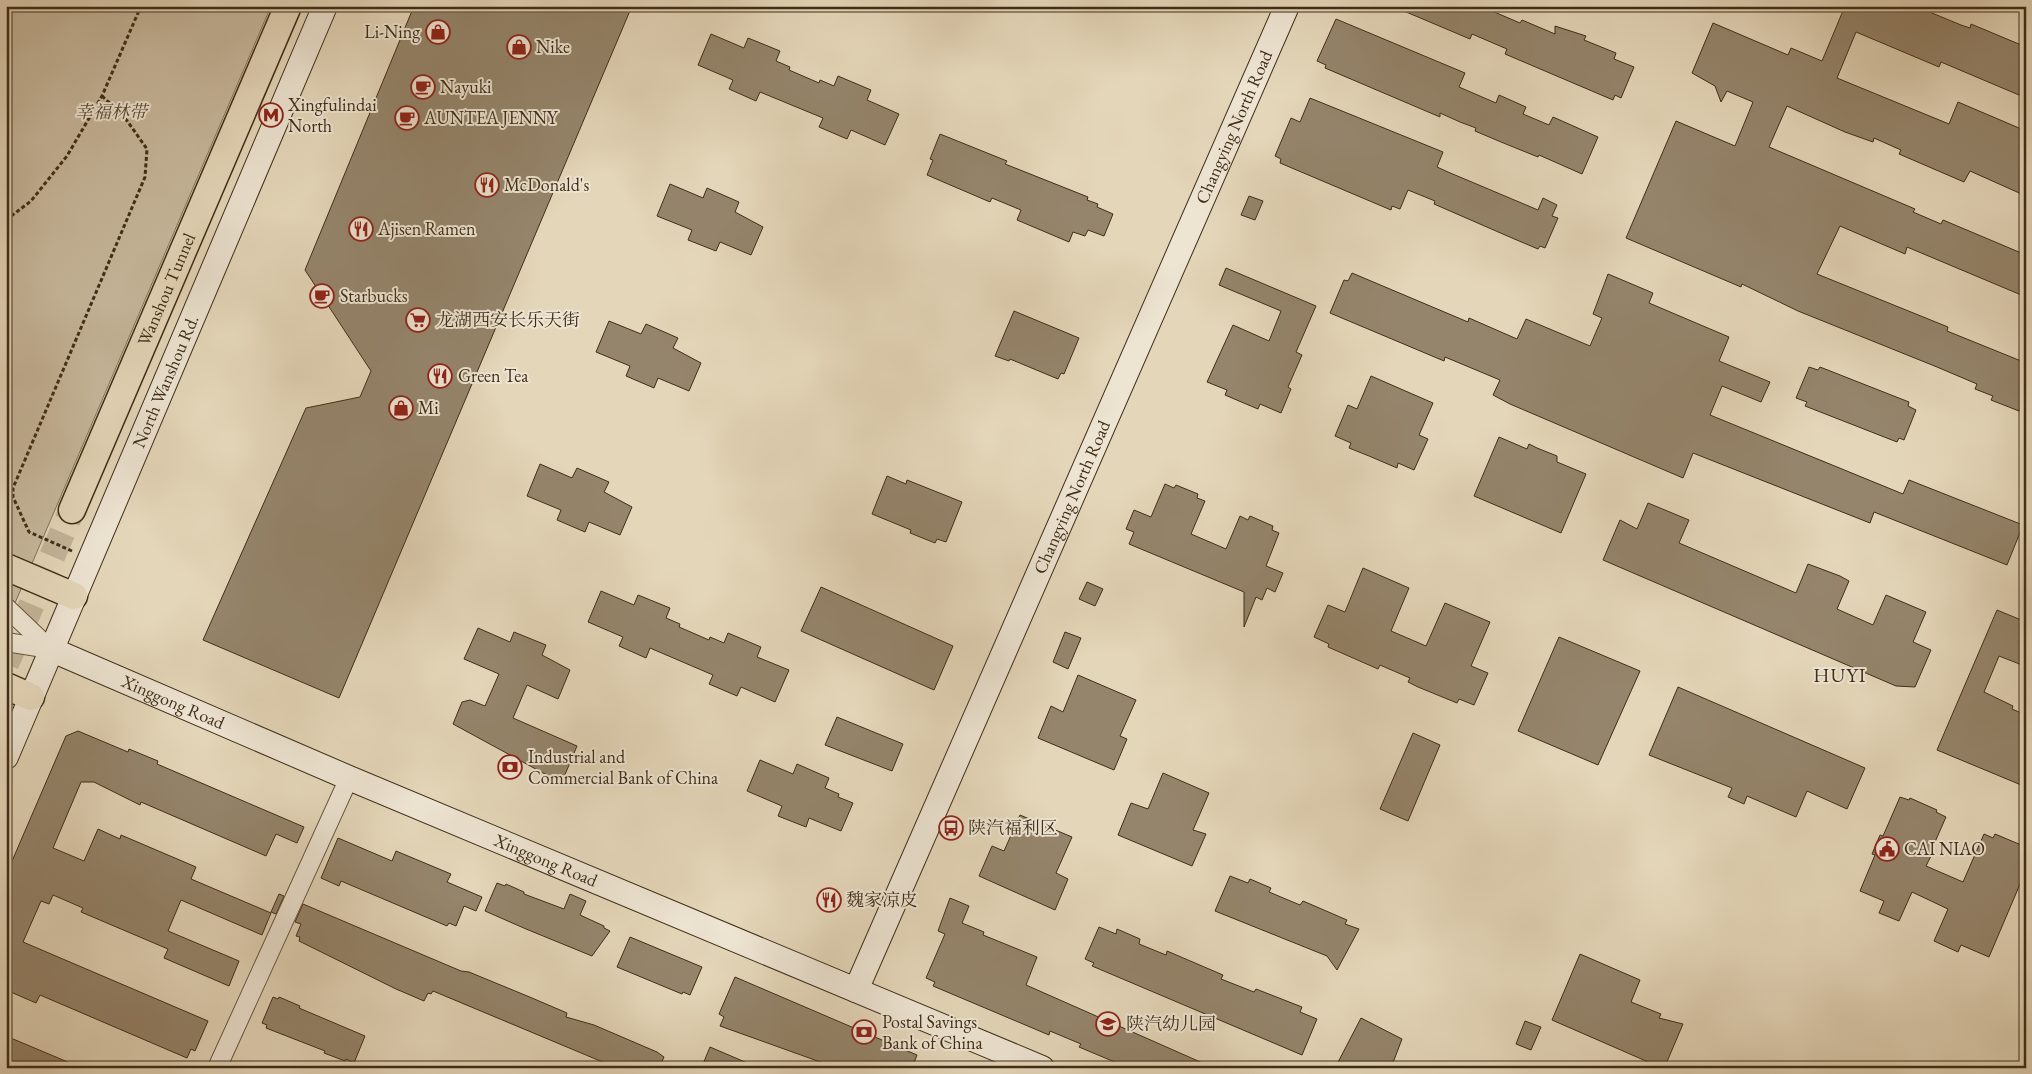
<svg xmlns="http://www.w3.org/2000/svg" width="2032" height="1074" font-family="'EB Garamond','Noto Serif SC',serif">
<rect width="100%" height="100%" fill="#e4d6b9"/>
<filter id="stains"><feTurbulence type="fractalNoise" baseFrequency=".004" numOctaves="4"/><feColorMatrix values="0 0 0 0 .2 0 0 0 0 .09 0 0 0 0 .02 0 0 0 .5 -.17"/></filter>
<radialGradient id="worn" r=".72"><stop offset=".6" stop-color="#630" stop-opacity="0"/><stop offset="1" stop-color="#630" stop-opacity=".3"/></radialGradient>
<path fill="#c8b99e" stroke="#84745b" d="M 6,6 L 271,6 L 6,624 Z"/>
<g fill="#95856c" stroke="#3f2e18">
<path d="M 414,6 L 632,6 L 339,698 L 203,640 L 306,408 L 360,397 L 371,371 L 305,270 Z"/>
<path d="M 1392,6 L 1494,6 L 1492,11 L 1520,23 L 1522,20 L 1555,34 L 1555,26 L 1586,36 L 1584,40 L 1616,53 L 1614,59 L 1634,67 L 1621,98 L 1615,95 L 1613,100 L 1505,54 L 1507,49 L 1472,34 L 1470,39 Z"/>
<path d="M 1845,6 L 1915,6 L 1961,25 L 1970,28 L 1971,24 L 2026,47 L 2026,94 L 2021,92 L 2019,95 L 1941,62 L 1939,67 L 1856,32 L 1837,78 L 1949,124 L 1958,102 L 2026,131 L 2026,196 L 1970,171 L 1964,182 L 1899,154 L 1901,150 L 1874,138 L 1873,142 L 1845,132 L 1787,106 L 1769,147 L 1915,209 L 1913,212 L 1941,224 L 1943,220 L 2026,255 L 2026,297 L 1907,247 L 1905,254 L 1840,226 L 1817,274 L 1948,327 L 1947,331 L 2026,363 L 2026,408 L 2021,407 L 2019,411 L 1991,400 L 1993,396 L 1975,389 L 1977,384 L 1937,367 L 1798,311 L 1742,284 L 1741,287 L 1626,238 L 1676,121 L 1735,146 L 1753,102 L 1727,91 L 1721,102 L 1715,86 L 1692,73 L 1713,23 L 1788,55 L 1791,48 L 1822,61 Z"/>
<path d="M 1336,19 L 1465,73 L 1459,87 L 1496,103 L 1499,95 L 1526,107 L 1523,114 L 1549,125 L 1553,117 L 1598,137 L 1582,174 L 1539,155 L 1538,157 L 1501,142 L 1475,131 L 1476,128 L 1460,122 L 1440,113 L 1440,117 L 1325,68 L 1326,65 L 1317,61 Z"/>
<path d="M 711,34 L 744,48 L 748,38 L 780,51 L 776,61 L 790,67 L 789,70 L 819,83 L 820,80 L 834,86 L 838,76 L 871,90 L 867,100 L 899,114 L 885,145 L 851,130 L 847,139 L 819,127 L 823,118 L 760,92 L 756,101 L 729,89 L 733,80 L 698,65 Z"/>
<path d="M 1310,98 L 1443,152 L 1437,167 L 1448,172 L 1538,210 L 1543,198 L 1557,205 L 1552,216 L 1558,218 L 1545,248 L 1540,246 L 1538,249 L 1512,238 L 1434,204 L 1435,201 L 1408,190 L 1400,209 L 1392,206 L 1391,210 L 1280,163 L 1281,159 L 1275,156 L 1291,118 L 1300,122 Z"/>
<path d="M 940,134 L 1007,161 L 1005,164 L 1088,197 L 1087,200 L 1098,204 L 1097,207 L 1113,214 L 1104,236 L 1088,230 L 1085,236 L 1073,232 L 1069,242 L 1017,220 L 1021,210 L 992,198 L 990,202 L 927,175 L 933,160 L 930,159 Z"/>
<path d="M 670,184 L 703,198 L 707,188 L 739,202 L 735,212 L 763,227 L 751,255 L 720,242 L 716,251 L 688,240 L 692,230 L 657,216 Z"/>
<path d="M 1249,196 L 1263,201 L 1255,220 L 1241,215 Z"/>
<path d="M 1226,268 L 1316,306 L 1296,352 L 1302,355 L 1288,387 L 1291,389 L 1281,413 L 1260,404 L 1258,409 L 1239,401 L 1225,395 L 1227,390 L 1207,382 L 1233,325 L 1269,341 L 1281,311 L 1219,285 Z"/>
<path d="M 1352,273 L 1468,322 L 1469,318 L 1517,339 L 1526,319 L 1590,346 L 1602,318 L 1593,314 L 1608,274 L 1653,293 L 1649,303 L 1729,337 L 1719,361 L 1770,382 L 1761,402 L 1722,386 L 1710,415 L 1903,494 L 1909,480 L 2023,525 L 2007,565 L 1874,512 L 1870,523 L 1693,453 L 1683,478 L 1510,404 L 1493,395 L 1500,380 L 1445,357 L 1444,361 L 1330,313 L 1344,280 L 1348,281 Z"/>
<path d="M 1014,311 L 1079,338 L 1064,374 L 1061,373 L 1058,379 L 1010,359 L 1009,361 L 995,356 Z"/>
<path d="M 609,321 L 641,334 L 646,324 L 678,338 L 673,348 L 701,363 L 689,391 L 658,378 L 654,388 L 626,376 L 630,366 L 596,352 Z"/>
<path d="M 1809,367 L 1818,370 L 1820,367 L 1909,402 L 1908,406 L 1916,410 L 1904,440 L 1899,438 L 1897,442 L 1805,406 L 1807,402 L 1796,398 Z"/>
<path d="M 1371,376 L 1433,403 L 1419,435 L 1428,439 L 1414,470 L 1398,463 L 1397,468 L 1369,456 L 1349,448 L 1351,443 L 1335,436 L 1348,405 L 1357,409 Z"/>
<path d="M 1499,437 L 1527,449 L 1529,444 L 1537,448 L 1557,456 L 1557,462 L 1586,474 L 1561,533 L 1474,496 Z"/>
<path d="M 540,464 L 572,478 L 577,468 L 609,482 L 604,492 L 632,507 L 620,535 L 589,522 L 585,532 L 557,520 L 561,510 L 527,496 Z"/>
<path d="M 887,476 L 906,484 L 907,480 L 962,502 L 946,542 L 937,539 L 935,543 L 910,533 L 911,530 L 872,514 Z"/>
<path d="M 1165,484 L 1174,488 L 1176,485 L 1198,494 L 1197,498 L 1205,501 L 1191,534 L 1226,549 L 1240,516 L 1248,520 L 1250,516 L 1273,526 L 1272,530 L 1279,533 L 1266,566 L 1283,573 L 1275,592 L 1267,588 L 1262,600 L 1256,597 L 1244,627 L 1244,592 L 1129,544 L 1134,532 L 1126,529 L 1134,510 L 1151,517 Z"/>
<path d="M 1648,503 L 1689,520 L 1679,543 L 1796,593 L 1808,564 L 1840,576 L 1849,581 L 1837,609 L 1873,625 L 1886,595 L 1926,612 L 1913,642 L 1931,650 L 1915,687 L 1896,686 L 1603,560 L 1620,520 L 1637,529 Z"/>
<path d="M 1363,568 L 1409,588 L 1391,631 L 1426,646 L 1445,603 L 1490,622 L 1471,666 L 1488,673 L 1474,705 L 1459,699 L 1457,703 L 1418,687 L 1408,682 L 1410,678 L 1380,665 L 1378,669 L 1328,647 L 1329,644 L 1314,637 L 1328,605 L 1345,612 Z"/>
<path d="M 1087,582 L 1103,589 L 1095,606 L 1079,599 Z"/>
<path d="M 821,587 L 953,646 L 934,690 L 801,631 Z"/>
<path d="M 601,591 L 634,605 L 638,595 L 670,608 L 666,618 L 680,624 L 679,627 L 709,640 L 710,637 L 724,643 L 728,633 L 761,647 L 757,657 L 789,670 L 775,702 L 741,687 L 737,696 L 709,684 L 713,675 L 650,648 L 646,658 L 619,646 L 623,637 L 588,622 Z"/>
<path d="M 1997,610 L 2026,622 L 2026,656 L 2022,665 L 1999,656 L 1984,692 L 2013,706 L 2012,709 L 2026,715 L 2026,787 L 1937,750 Z"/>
<path d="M 478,628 L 510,642 L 514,632 L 546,645 L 542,655 L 570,670 L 558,699 L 527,685 L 513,718 L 577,746 L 564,777 L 556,780 L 453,724 L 462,702 L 470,700 L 485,706 L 499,674 L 464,659 Z"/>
<path d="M 1065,632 L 1081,638 L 1068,669 L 1053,662 Z"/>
<path d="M 1559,637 L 1640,671 L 1598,765 L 1518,731 Z"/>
<path d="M 1078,675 L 1136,700 L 1120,736 L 1127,739 L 1114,770 L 1038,738 L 1051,706 L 1063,712 Z"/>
<path d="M 1678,687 L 1865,768 L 1847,809 L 1807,791 L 1796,817 L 1747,796 L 1744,804 L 1728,797 L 1732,788 L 1649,755 Z"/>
<path d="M 837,717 L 903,744 L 892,771 L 825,745 Z"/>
<path d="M 78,731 L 128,752 L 129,749 L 158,761 L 157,764 L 304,827 L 297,843 L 276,834 L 266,856 L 141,802 L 140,805 L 94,782 L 81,782 L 53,848 L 84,861 L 98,829 L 120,839 L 121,835 L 196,867 L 191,879 L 271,913 L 262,935 L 181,900 L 168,931 L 239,961 L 229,986 L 164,958 L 168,949 L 81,912 L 83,908 L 53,895 L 49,904 L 41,901 L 23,942 L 208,1021 L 195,1051 L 191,1049 L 187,1058 L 40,995 L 36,1003 L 6,990 L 6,875 L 66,736 Z"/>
<path d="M 1413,733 L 1440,745 L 1408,821 L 1380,809 Z"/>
<path d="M 760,760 L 793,774 L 797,764 L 829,778 L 825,788 L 839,794 L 838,797 L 853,803 L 841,831 L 809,818 L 806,827 L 778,816 L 782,806 L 747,791 Z"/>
<path d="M 1163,773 L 1209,793 L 1193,830 L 1206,834 L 1192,866 L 1118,835 L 1131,803 L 1148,809 Z"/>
<path d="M 1900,797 L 1909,800 L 1910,798 L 1937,810 L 1936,812 L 1946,817 L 1931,851 L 1933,852 L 1926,866 L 1963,882 L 1984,834 L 1993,838 L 1995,834 L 2026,847 L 2026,870 L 1989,957 L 1961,945 L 1958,952 L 1934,941 L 1948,909 L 1912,892 L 1899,921 L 1879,913 L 1884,901 L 1860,891 L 1875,855 L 1872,854 L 1880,835 L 1883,836 Z"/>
<path d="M 1020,815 L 1072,837 L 1056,873 L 1068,879 L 1055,910 L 979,876 L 992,846 L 1004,851 Z"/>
<path d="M 338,838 L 392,861 L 396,851 L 451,874 L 447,882 L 482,897 L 476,911 L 464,906 L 456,926 L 449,923 L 447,926 L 341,881 L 339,886 L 321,878 Z"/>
<path d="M 1230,876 L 1248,883 L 1250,879 L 1271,888 L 1269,892 L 1300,905 L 1303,901 L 1347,920 L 1345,924 L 1359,929 L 1337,970 L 1327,956 L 1215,911 Z"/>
<path d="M 497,883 L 505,886 L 506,884 L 524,892 L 524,894 L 564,909 L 570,894 L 586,901 L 580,915 L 604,926 L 604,928 L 610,931 L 592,956 L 526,929 L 485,911 Z"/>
<path d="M 279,894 L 284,896 L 276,914 L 271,912 Z"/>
<path d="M 950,898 L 969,906 L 962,923 L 984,932 L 983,935 L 1037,957 L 1026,985 L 1214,1068 L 1129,1068 L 1079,1047 L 1081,1044 L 1050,1031 L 1049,1035 L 933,986 L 935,982 L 926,978 L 945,934 L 938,931 Z"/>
<path d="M 303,904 L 461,971 L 469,972 L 532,998 L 567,1013 L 566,1017 L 594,1025 L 657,1052 L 664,1057 L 659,1068 L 617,1068 L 433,991 L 431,994 L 428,993 L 424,1001 L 396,989 L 299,941 L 300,937 L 296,936 L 301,924 L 295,922 Z"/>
<path d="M 1099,927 L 1116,934 L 1117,929 L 1140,939 L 1139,944 L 1166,955 L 1167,951 L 1223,975 L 1221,979 L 1254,992 L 1256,989 L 1302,1007 L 1300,1012 L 1317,1019 L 1302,1055 L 1092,966 L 1094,963 L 1085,959 Z"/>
<path d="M 630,937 L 702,967 L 690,995 L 683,992 L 682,994 L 617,967 Z"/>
<path d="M 1580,954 L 1640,980 L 1631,1002 L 1661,1014 L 1659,1018 L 1683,1024 L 1666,1064 L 1664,1063 L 1662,1068 L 1552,1020 Z"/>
<path d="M 735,977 L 917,1055 L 912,1068 L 837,1068 L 720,1026 L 724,1017 L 719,1014 Z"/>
<path d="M 273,997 L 278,999 L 279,997 L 300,1006 L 299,1008 L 365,1036 L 354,1063 L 346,1059 L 345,1061 L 324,1053 L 325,1051 L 266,1028 L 267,1025 L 262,1023 Z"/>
<path d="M 1361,1018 L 1402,1039 L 1391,1068 L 1335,1068 Z"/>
<path d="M 1525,1021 L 1541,1027 L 1531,1050 L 1516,1044 Z"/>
<path d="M 6,1036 L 82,1068 L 6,1068 Z"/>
<path d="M 710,1047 L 759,1068 L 711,1068 L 703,1064 Z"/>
</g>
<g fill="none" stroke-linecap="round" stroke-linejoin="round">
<path stroke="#c3b499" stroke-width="26" stroke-dasharray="26 13" stroke-linecap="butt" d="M 6,664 L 72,510"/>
<g stroke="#685840" stroke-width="20">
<g id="street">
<path d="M 6,607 L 50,649"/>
<path d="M 6,642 L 50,649"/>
<path d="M 217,1068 L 349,778"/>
</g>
</g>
<g stroke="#3f2e18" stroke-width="26">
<g id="secondary">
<path id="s1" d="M 50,649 L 349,778 L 1042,1068"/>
<path id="s2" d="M 6,757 L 325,6"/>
<path id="s3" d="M 856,990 L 1287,6"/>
</g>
</g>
<g stroke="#3f2e18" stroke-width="29">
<g id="primary">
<path id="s4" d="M 72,510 L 288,6"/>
<path d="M 6,567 L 74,596"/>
<path d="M 6,686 L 31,697"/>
</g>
</g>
<g stroke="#3f2e18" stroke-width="3" stroke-dasharray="4 2.5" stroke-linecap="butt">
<path d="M 6,220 L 31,201 L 67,156 L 102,96 L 141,6"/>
<path d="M 72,551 L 29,532 L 13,497 L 13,488 L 145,177 L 147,149 L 123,115 L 102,96"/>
</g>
<use href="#street" stroke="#ede4d2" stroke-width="18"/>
<use href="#secondary" stroke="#ede4d2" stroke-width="24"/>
<use href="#primary" stroke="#e4d6b9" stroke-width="26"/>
</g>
<defs>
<g id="shop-ring" transform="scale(1.25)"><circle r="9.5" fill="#ede4d2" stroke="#8f2418" stroke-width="1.5"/><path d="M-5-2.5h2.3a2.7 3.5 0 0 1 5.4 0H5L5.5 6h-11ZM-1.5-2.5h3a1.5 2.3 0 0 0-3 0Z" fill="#8f2418"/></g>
<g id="cafe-ring" transform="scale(1.25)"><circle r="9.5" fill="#ede4d2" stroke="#8f2418" stroke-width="1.5"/><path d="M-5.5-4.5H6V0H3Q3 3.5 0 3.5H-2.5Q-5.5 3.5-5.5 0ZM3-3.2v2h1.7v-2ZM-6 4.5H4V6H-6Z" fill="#8f2418"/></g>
<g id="metro-ring" transform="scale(1.25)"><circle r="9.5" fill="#ede4d2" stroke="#8f2418" stroke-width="1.5"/><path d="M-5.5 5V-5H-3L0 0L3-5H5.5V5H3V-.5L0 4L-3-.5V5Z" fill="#8f2418"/></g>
<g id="restaurant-ring" transform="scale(1.25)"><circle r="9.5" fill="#ede4d2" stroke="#8f2418" stroke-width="1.5"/><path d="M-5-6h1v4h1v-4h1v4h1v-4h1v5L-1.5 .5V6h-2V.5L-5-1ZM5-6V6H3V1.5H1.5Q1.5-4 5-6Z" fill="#8f2418"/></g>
<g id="supermarket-ring" transform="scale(1.25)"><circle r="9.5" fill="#ede4d2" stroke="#8f2418" stroke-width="1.5"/><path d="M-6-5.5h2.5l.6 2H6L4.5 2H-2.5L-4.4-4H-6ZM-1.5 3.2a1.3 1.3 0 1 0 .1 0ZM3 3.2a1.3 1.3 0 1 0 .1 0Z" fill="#8f2418"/></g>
<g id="bank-ring" transform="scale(1.25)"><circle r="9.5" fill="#ede4d2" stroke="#8f2418" stroke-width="1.5"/><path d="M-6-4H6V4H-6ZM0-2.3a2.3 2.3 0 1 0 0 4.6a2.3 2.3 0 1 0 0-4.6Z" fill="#8f2418"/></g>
<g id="bus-ring" transform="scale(1.25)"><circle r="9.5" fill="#ede4d2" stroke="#8f2418" stroke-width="1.5"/><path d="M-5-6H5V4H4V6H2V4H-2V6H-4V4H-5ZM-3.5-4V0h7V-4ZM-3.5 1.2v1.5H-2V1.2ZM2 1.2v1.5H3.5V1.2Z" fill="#8f2418"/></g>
<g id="civic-ring" transform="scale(1.25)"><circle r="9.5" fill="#ede4d2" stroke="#8f2418" stroke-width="1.5"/><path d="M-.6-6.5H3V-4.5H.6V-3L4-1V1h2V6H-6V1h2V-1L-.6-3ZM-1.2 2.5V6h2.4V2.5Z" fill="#8f2418"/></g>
<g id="school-ring" transform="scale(1.25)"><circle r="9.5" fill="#ede4d2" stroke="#8f2418" stroke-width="1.5"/><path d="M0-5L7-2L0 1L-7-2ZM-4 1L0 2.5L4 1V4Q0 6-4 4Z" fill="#8f2418"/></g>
</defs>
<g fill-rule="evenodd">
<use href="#shop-ring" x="438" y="32"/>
<use href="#shop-ring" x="519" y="47"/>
<use href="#cafe-ring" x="423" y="87"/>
<use href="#metro-ring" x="271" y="115"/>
<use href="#cafe-ring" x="407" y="118"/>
<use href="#restaurant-ring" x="487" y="185"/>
<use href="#restaurant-ring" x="361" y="229"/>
<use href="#cafe-ring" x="322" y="296"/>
<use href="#supermarket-ring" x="418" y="320"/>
<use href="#restaurant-ring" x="440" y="376"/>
<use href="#shop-ring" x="401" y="408"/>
<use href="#bank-ring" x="510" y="767"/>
<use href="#bus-ring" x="951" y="828"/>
<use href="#civic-ring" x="1887" y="849"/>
<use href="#restaurant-ring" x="829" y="900"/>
<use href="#school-ring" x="1108" y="1024"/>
<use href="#bank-ring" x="864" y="1032"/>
</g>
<g text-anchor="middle" stroke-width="4" stroke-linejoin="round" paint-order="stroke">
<g font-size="18" fill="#3f2e18" stroke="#ede4d2" text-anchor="start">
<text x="420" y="38" text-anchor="end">Li-Ning</text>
<text x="536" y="53">Nike</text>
<text x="440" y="93">Nayuki</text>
<text x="288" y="111">Xingfulindai<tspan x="288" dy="21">North</tspan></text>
<text x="424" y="124">AUNTEA JENNY</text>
<text x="504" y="191">McDonald's</text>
<text x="378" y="235">Ajisen Ramen</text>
<text x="340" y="302">Starbucks</text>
<text x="436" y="326">龙湖西安长乐天街</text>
<text x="458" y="382">Green Tea</text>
<text x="418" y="414">Mi</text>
<text x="528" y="763">Industrial and<tspan x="528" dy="21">Commercial Bank of China</tspan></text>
<text x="968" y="834">陕汽福利区</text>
<text x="1904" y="855">CAI NIAO</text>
<text x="846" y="906">魏家凉皮</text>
<text x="882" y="1028">Postal Savings<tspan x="882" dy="21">Bank of China</tspan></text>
<text x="1126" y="1030">陕汽幼儿园</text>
</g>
<g font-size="18" font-style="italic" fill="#5a4a33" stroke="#ede4d2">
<text x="111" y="118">幸福林带</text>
</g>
<g font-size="18" fill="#3f2e18" stroke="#ede4d2">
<text dy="6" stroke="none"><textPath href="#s3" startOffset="942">Changying North Road</textPath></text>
<text dy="6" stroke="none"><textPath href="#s4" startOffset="240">Wanshou Tunnel</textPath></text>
<text dy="6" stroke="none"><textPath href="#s2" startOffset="408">North Wanshou Rd.</textPath></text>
<text dy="6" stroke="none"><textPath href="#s3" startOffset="538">Changying North Road</textPath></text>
<text dy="6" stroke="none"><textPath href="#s1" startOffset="134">Xinggong Road</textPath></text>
<text dy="6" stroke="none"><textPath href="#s1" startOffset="539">Xinggong Road</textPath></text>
</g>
<g font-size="20" letter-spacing="1" fill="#3f2e18" stroke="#ede4d2">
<text x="1840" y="682">HUYI</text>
</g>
</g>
<rect width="2032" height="1074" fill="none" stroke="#e4d6b9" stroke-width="25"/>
<rect x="8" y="8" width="2017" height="1059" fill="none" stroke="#3f2e18" stroke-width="2.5"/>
<rect x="12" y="12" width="2007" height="1049" fill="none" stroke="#3f2e18"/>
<rect width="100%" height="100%" filter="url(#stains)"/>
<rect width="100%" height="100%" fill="url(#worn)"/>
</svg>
